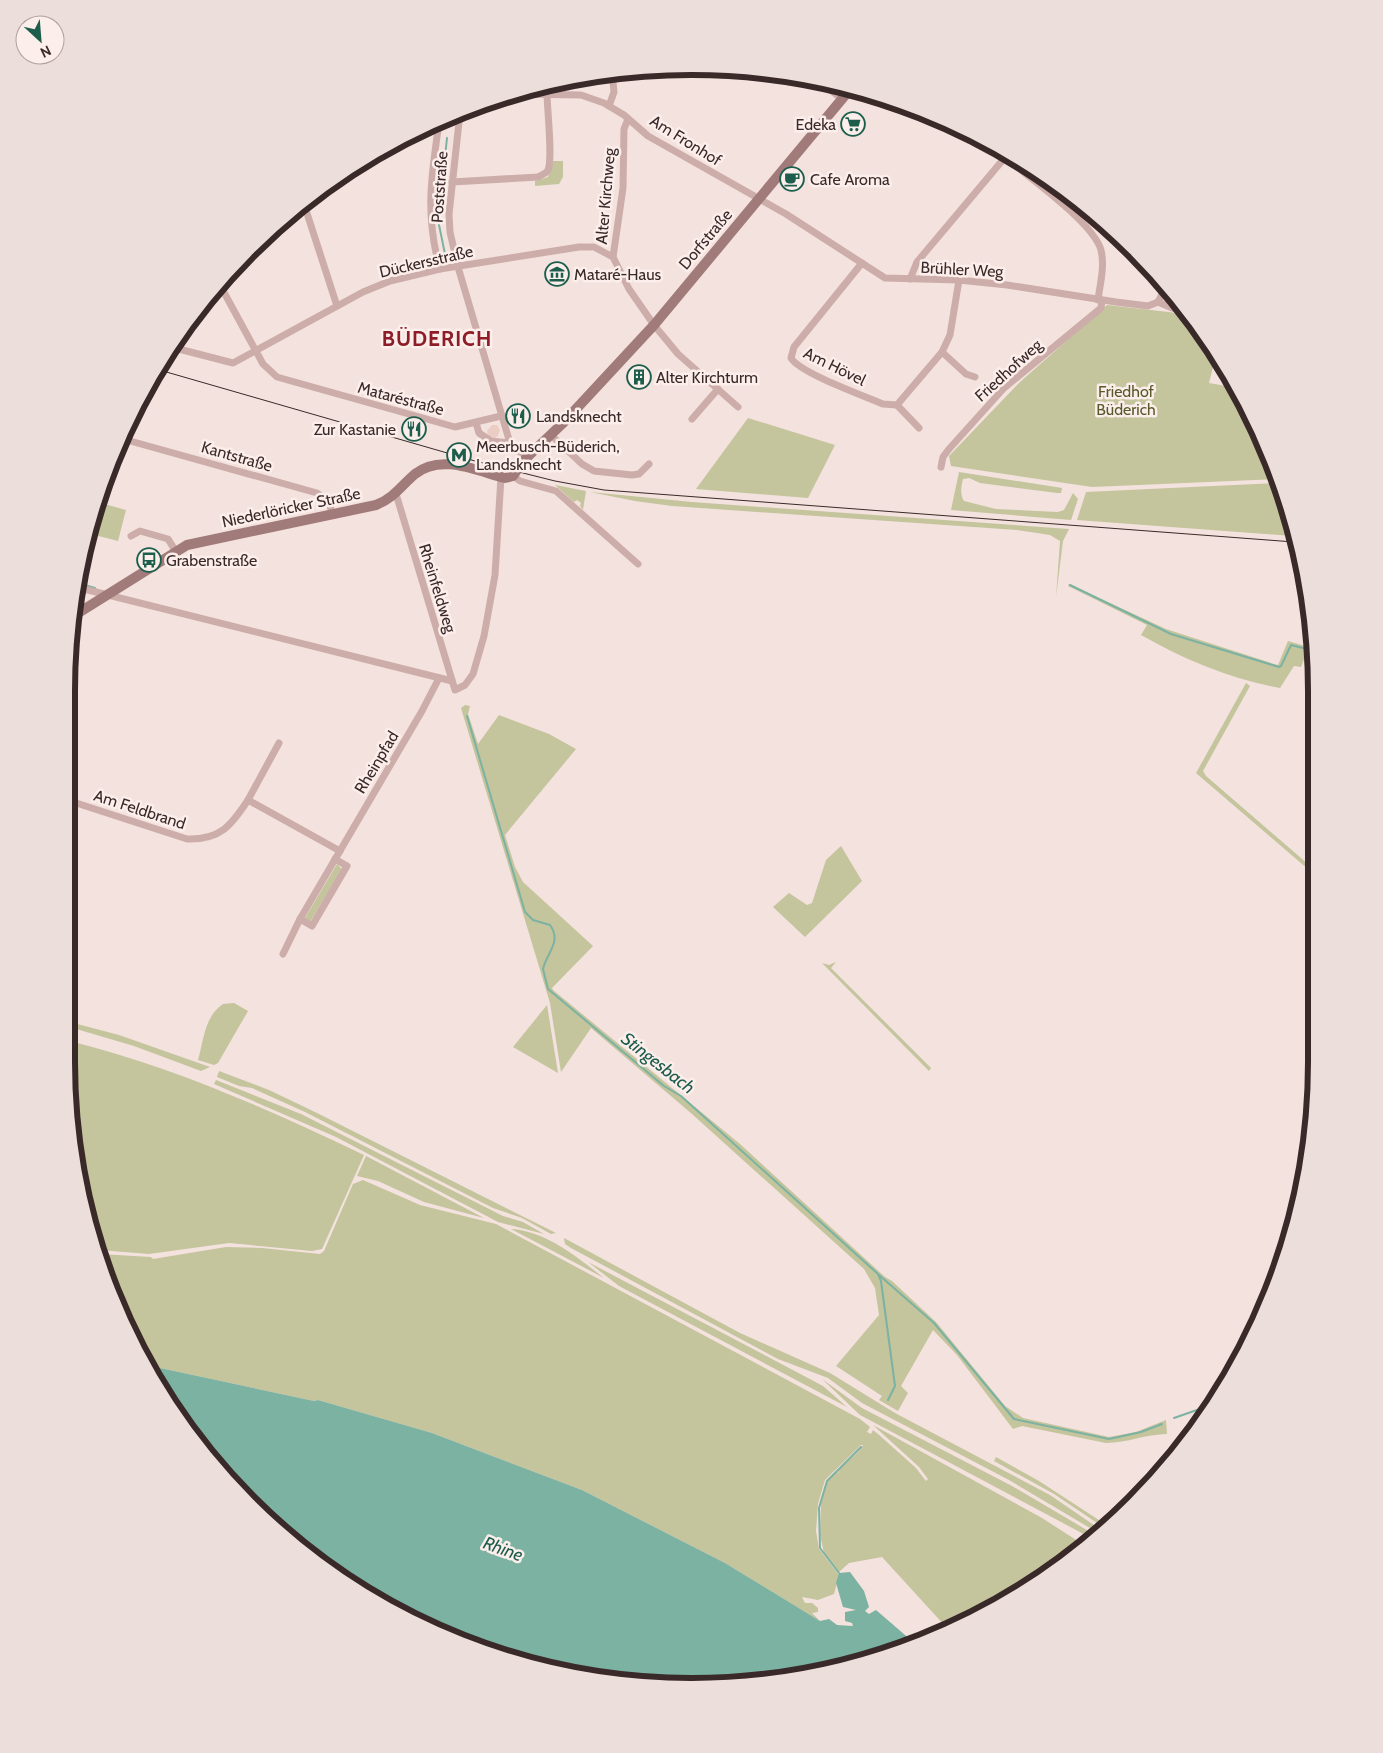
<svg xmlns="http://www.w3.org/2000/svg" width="1383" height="1753" font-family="Cabin,sans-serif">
<rect width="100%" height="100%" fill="#f4e2de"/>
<g fill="#c4c49d">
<path d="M 553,161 L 563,161 L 563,177 L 559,184 L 535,186 L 535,181 L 548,177 Z"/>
<path d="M 1107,305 L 1186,314 L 1216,355 L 1209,383 L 1237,388 L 1278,479 L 1092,487 L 951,466 L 949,456 L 1020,382 Z"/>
<path d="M 748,418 L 835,445 L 808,498 L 696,489 Z"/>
<path d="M 959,472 L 1062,488 L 1061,493 L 1057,493 L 980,483 L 969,478 L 963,479 C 961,486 960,495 964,501 L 996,509 L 1058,512 L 1064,510 L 1073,493 L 1078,499 L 1071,520 L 951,510 Z"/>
<path d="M 1280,483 L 1293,536 L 1077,520 L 1086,492 Z"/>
<path d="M 555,485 L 586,491 L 583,510 L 580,506 L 581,503 L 577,500 L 574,502 Z"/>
<path d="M 590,492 L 692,502 L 1069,529 L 1063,541 L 1056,597 L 1060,541 L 1050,535 L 1017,530 L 672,506 L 635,501 Z"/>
<path d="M 97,502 L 126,510 L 118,541 L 91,534 Z"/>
<path d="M 1069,584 L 1166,629 L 1274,664 L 1278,665 L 1288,641 L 1315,649 L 1315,653 L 1307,652 L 1301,667 L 1294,666 L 1280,688 C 1231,679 1185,660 1141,635 L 1147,625 L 1068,586 Z"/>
<path d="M 1246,683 L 1250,686 L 1203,771 L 1206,776 L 1316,871 L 1316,876 L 1196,773 Z"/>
<path d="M 465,705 L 470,706 L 468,714 L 478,744 L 499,715 L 549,734 L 576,749 L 505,835 L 515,867 L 523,882 L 593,946 L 552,988 L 553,990 L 740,1144 L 885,1277 L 892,1281 L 936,1322 L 1005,1406 L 1023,1418 L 1109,1437 L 1136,1432 L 1166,1420 L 1167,1434 C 1146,1434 1127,1443 1106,1443 L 1022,1426 L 1013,1429 L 957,1355 L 933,1330 L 901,1386 L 908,1393 L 898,1411 L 879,1400 L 882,1396 L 836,1366 L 879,1315 L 875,1288 L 864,1269 L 692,1114 L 591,1028 L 561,1072 L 550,1003 L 461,708 Z"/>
<path d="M 841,846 L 862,881 L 805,937 L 773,907 L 789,893 L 807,905 L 812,903 L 826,860 Z"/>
<path d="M 337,864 L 342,869 L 310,922 L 305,918 Z"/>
<path d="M 836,962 L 831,968 L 931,1068 L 929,1071 L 822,963 L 829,965 Z"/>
<path d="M 234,1003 L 248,1011 L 218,1063 L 214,1065 L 198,1060 C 204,1040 204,1017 223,1004 Z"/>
<path d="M 547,1005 L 558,1073 L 513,1047 Z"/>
<path d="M 66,1021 L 119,1035 L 210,1067 L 201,1071 L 134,1046 L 66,1026 Z"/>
<path d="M 66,1040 C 171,1066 268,1109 364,1155 L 322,1249 L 312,1251 L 229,1243 L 149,1254 L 99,1250 L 88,1224 L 66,1062 Z"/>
<path d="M 219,1071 L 269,1090 L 317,1113 L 556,1233 L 551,1234 L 522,1218 L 493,1208 L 305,1112 L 252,1088 L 239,1086 L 217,1077 Z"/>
<path d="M 216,1080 L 301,1114 L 503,1216 L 523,1222 L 544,1234 L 498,1222 L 336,1137 L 214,1084 Z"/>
<path d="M 366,1156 L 484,1218 L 424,1202 L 378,1181 L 357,1176 Z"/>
<path d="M 363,1180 L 420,1205 L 496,1224 L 860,1419 L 870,1427 L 867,1432 L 871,1434 L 873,1430 L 878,1434 L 916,1468 L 926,1481 L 928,1479 L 919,1467 L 873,1425 L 1042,1518 L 1084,1545 L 1004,1603 L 946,1627 L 882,1557 L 849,1563 L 839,1572 L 824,1553 L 820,1535 L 821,1503 L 826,1484 L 836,1471 L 839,1473 L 838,1470 C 845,1462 859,1454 863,1445 L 861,1445 L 825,1480 L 818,1504 L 816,1531 L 819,1549 L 839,1575 L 834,1594 L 818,1600 L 802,1597 L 805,1603 L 812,1603 L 818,1608 L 818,1612 L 812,1613 L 820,1621 L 725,1563 L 582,1490 L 432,1433 L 318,1400 L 314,1401 L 146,1365 L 100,1254 L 151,1257 L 153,1259 L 226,1247 L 262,1248 L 320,1254 L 324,1251 L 353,1184 Z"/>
<path d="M 511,1229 C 546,1231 577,1257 604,1278 Z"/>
<path d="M 564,1238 L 740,1333 L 830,1373 L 895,1413 L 1050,1495 L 1104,1532 L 1100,1534 L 1009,1480 L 862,1403 L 828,1378 L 778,1359 L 571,1248 L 565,1244 Z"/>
<path d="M 588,1262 L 823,1386 L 847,1407 L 619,1286 Z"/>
<path d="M 822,1379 L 862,1408 L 1012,1486 L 1097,1536 L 1093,1539 L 860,1415 Z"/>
<path d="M 996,1457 L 1039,1481 L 1108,1526 L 1106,1529 L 1054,1494 L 994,1461 Z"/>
</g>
<path fill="#eccdc4" d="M 492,425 L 497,425 L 500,430 L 498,436 L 494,438 L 488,436 L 487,431 Z"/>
<path fill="#7bb2a2" d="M 146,1365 L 314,1401 L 318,1400 L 432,1433 L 582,1490 L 725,1563 L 820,1621 L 829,1619 L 837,1625 L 853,1626 L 852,1623 L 845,1621 L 845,1612 L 856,1610 L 843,1607 L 836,1583 L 839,1573 L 850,1572 L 864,1591 L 869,1607 L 865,1611 L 869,1614 L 876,1610 L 912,1641 L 854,1665 L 692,1687 L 530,1666 L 379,1603 L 250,1504 L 150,1374 Z"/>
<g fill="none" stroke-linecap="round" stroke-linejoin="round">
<g stroke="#7bb2a2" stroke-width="2">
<path d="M 446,259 L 438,220 L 447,138"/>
<path d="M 81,584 L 95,588"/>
<path d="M 1070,585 L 1171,634 L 1279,667 L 1281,666 L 1291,645 L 1315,651"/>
<path d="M 467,716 L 525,912 L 533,920 L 550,925 C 562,942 547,952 543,969 L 548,989 L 664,1086 L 681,1096 L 878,1274 L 881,1281 L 895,1386 L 888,1400"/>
<path d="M 879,1275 L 934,1323 L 1014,1419 L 1109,1439 L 1141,1432 L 1162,1424"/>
<path d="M 1174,1418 L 1214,1404"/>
<path d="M 839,1573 L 820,1548 L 819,1508 L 827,1481 L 861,1447"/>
</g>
<g stroke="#cdada9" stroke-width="7">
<path d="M 820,82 L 842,99"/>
<path d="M 512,94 L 581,95 L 604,103 L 624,115 L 648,136 L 786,214 L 885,278 L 959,280 L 1007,285 L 1116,302 L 1148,306 L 1158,302 L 1166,286"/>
<path d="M 609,106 L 614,92 L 612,72"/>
<path d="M 460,113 L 449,214 L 450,232 L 458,267 L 510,443 L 526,458"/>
<path d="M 628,119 L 624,129 L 623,188 L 613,257 L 629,289 L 654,325 L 678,354 L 738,407"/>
<path d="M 439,123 C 431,177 425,216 440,269"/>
<path d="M 1005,157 C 1029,178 1093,222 1101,250 C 1105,267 1100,284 1098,300"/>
<path d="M 452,182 L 538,177 C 541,175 546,174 548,170 C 553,159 547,108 547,93"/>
<path d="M 304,204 L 337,306"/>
<path d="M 862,263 L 794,347 L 791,358 C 800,373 864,396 883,404 L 897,405 L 942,352 L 950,335 L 959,280"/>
<path d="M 910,279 L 917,262 L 1007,155"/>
<path d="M 220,285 L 263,364 L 277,377 L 455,427 L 501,416"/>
<path d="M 1158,302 L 1172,308 L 1183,310"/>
<path d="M 171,347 L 233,363 L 363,292 L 390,281 L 440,269 L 579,247 L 594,247 L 613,257"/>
<path d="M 942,352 L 966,374 L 975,377"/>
<path d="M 897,405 L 919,428"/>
<path d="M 692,419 L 718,389"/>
<path d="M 476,423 L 479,433 L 491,441 L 510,443"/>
<path d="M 551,435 L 582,464 L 594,471 L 632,475 L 639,474 L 649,464"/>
<path d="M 123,439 L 317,493 L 329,502 L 332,513"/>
<path d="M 941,467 L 943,457 L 949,449 L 1004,388 L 1101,308 L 1102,301"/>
<path d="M 513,476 L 520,481 L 556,491 L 638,564"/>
<path d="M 396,494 L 455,690 L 465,685 L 473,674 L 484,636 L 495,575 L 501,477"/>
<path d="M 131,536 L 140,531 L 168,539 L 175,550"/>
<path d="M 80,588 L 452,681"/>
<path d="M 67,800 L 187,839 C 220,840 231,826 248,800 L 340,851"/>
<path d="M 248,800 L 279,743"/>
<path d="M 300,919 L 312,926 L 347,866 L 335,859"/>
<path d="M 283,954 L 300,919 L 422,711 L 439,678"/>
</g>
<path stroke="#a17b7a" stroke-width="10" d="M 75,615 L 187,545 L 376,505 C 394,498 401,486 415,474 C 441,453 477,471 505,478 L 513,476 L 524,460 L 564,422 L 654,325 L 852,87"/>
<path stroke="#3a2929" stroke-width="1" d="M 156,369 L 475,461 L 555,481 L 604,490 L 1294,542"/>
</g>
<defs>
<g id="supermarket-ring" transform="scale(1.25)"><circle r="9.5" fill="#fbeeeb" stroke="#1c5d4c" stroke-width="1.5"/><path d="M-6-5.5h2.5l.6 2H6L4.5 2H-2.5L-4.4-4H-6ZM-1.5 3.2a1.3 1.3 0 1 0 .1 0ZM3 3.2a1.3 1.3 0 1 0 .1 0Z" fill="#1c5d4c"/></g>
<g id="cafe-ring" transform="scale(1.25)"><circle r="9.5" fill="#fbeeeb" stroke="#1c5d4c" stroke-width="1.5"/><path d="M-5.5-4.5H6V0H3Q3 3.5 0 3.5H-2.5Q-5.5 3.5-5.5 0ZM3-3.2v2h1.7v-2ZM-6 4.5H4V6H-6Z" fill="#1c5d4c"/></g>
<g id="museum-ring" transform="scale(1.25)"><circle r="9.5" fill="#fbeeeb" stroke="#1c5d4c" stroke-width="1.5"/><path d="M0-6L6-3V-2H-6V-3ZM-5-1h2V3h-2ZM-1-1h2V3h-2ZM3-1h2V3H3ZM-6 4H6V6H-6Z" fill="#1c5d4c"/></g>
<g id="building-ring" transform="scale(1.25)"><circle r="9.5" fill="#fbeeeb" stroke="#1c5d4c" stroke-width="1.5"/><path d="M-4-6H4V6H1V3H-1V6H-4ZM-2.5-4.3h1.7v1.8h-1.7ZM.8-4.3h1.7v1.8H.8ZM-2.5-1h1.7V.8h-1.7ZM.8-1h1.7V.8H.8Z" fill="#1c5d4c"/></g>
<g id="restaurant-ring" transform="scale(1.25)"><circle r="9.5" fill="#fbeeeb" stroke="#1c5d4c" stroke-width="1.5"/><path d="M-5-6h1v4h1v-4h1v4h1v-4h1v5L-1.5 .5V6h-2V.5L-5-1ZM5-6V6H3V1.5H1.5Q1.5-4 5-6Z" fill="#1c5d4c"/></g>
<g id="metro-ring" transform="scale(1.25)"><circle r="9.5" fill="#fbeeeb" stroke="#1c5d4c" stroke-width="1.5"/><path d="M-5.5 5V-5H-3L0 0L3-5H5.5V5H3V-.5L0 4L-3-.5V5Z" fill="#1c5d4c"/></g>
<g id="bus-ring" transform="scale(1.25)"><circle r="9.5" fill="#fbeeeb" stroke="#1c5d4c" stroke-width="1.5"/><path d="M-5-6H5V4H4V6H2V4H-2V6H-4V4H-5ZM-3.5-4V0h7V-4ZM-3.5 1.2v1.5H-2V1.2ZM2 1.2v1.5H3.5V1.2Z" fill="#1c5d4c"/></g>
</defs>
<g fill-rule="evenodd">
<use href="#supermarket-ring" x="853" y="124"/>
<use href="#cafe-ring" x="792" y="179"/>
<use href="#museum-ring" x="557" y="274"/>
<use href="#building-ring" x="639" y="377"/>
<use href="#restaurant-ring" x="518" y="416"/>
<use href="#restaurant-ring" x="414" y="429"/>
<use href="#metro-ring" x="459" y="455"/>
<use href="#bus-ring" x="149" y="560"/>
</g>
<g text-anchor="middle" stroke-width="5" stroke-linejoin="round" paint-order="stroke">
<g font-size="16" fill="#3a2929" stroke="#fbeeeb" text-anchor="start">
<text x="836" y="130" text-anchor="end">Edeka</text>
<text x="810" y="185">Cafe Aroma</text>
<text x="574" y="280">Mataré-Haus</text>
<text x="656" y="383">Alter Kirchturm</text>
<text x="536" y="422">Landsknecht</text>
<text x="396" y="435" text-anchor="end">Zur Kastanie</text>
<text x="476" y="452">Meerbusch-Büderich,<tspan x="476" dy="18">Landsknecht</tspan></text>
<text x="166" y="566">Grabenstraße</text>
</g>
<g font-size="16" fill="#3a2929" stroke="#fbeeeb">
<text transform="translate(686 140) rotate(32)" y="6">Am Fronhof</text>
<text transform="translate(439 187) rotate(-86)" y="6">Poststraße</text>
<text transform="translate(605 196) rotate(-85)" y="6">Alter Kirchweg</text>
<text transform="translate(705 239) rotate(-50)" y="6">Dorfstraße</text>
<text transform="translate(426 261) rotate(-13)" y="6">Dückersstraße</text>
<text transform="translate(962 269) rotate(3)" y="6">Brühler Weg</text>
<text transform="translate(835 366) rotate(26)" y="6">Am Hövel</text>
<text transform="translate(1008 370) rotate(-42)" y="6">Friedhofweg</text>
<text transform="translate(401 398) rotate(15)" y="6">Mataréstraße</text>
<text transform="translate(237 456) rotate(16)" y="6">Kantstraße</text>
<text transform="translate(291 507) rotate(-12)" y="6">Niederlöricker Straße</text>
<text transform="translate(438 588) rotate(73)" y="6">Rheinfeldweg</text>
<text transform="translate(376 762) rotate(-59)" y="6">Rheinpfad</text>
<text transform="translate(140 809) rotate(18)" y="6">Am Feldbrand</text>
</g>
<g font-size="16" fill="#58592b" stroke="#fbeeeb">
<text x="1126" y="397">Friedhof<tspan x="1126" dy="18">Büderich</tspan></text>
</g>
<g font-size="18" font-style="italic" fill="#1c5d4c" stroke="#fbeeeb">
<text transform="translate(658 1063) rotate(38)" y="6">Stingesbach</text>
<text transform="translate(503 1549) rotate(20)" y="6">Rhine</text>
</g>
<g font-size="21" font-weight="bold" letter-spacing="1" fill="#8d1e28" stroke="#fbeeeb">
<text x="437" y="346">BÜDERICH</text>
</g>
</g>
<path d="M0 0H1383V1753H0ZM691 75H692A616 616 0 0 1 1308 691V1062A616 616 0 0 1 692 1678H691A616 616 0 0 1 75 1062V691A616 616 0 0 1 691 75Z" fill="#ecdedb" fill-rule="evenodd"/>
<path fill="none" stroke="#3a2929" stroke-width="6" d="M691 75H692A616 616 0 0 1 1308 691V1062A616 616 0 0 1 692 1678H691A616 616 0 0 1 75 1062V691A616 616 0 0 1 691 75Z"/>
<g transform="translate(40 40) rotate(154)"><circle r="24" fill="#fbeeeb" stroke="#ae9f9d"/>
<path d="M0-4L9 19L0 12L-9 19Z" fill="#1c5d4c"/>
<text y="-8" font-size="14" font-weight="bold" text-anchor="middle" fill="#3a2929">N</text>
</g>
</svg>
